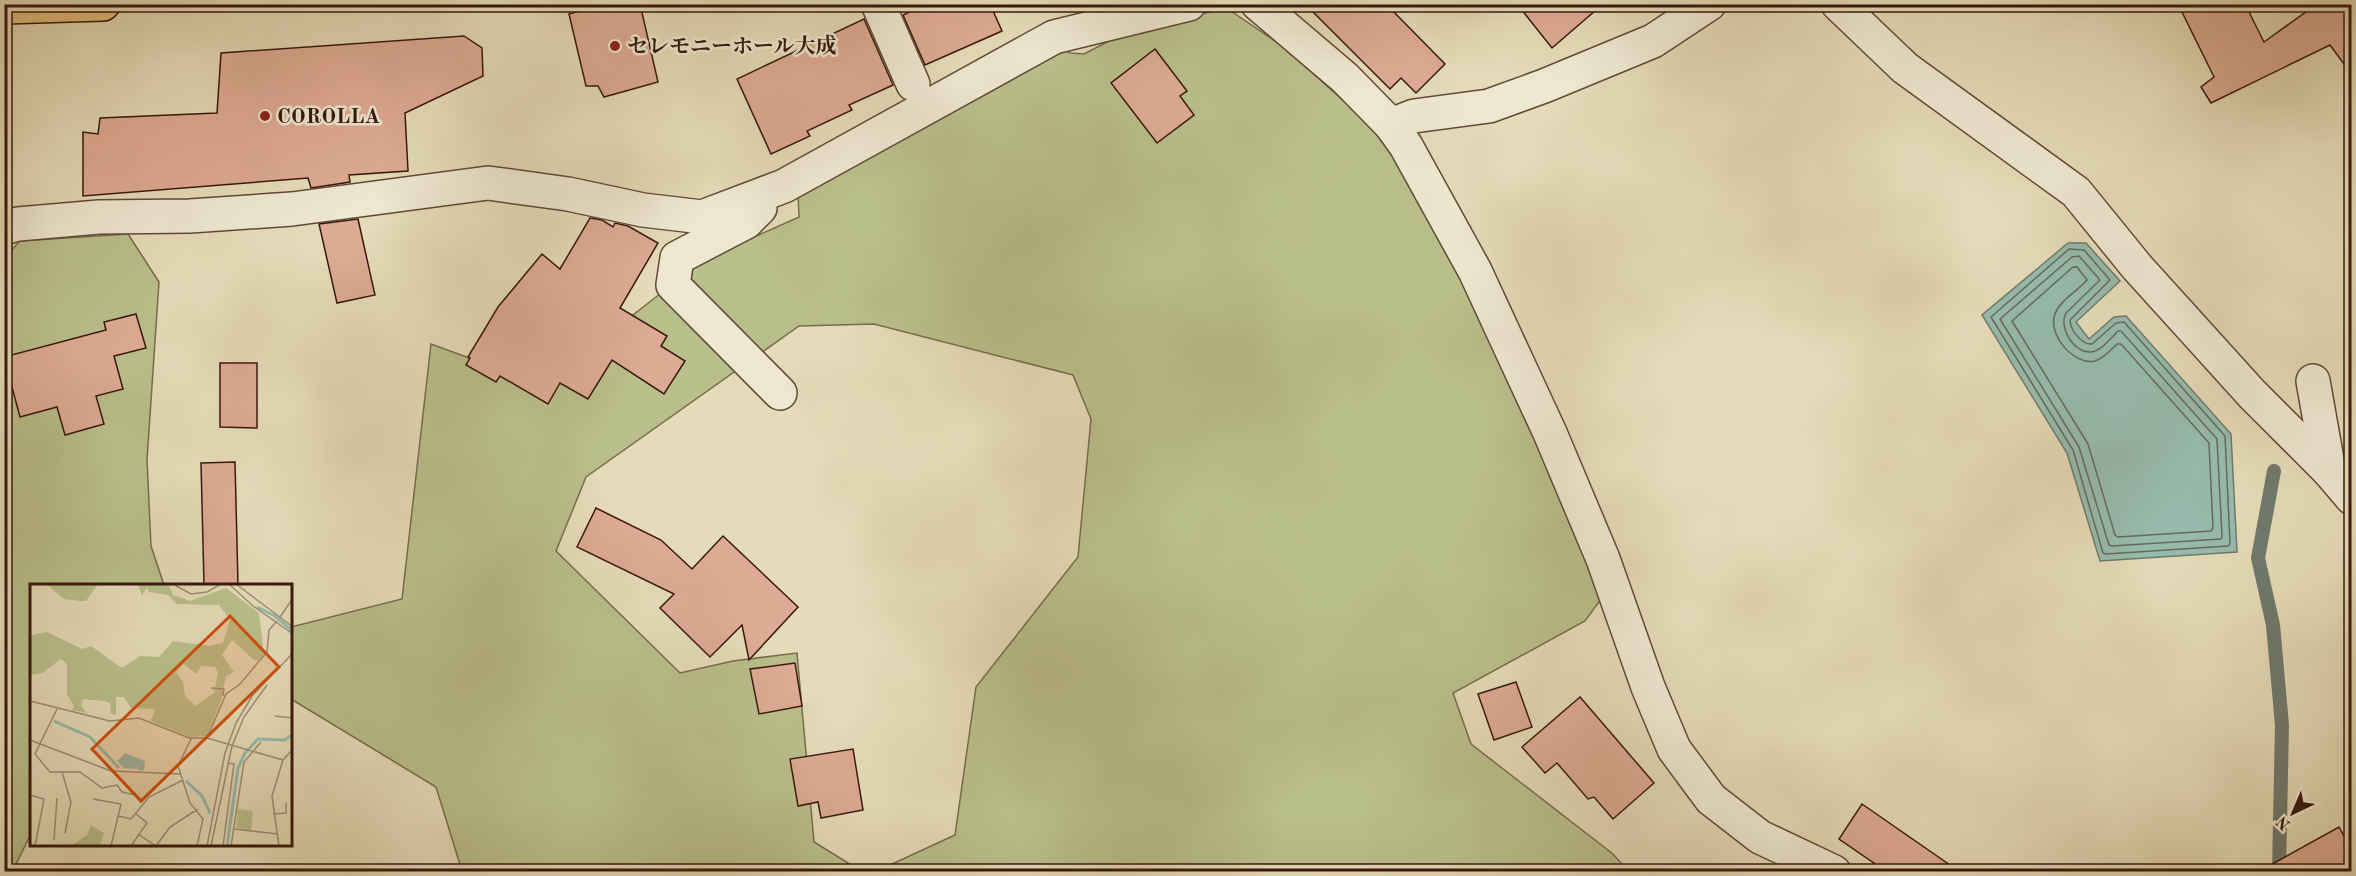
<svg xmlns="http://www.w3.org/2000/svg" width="2356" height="876" font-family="'Old Standard TT','Noto Serif JP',serif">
<rect width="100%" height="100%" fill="#e5dbb8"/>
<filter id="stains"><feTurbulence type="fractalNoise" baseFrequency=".00333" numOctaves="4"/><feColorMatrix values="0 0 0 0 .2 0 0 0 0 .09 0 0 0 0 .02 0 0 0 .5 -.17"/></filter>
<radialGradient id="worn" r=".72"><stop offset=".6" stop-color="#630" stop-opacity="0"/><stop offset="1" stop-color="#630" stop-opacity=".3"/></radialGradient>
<g fill="#b9bf8b" stroke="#786c4c" stroke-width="1.5">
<path d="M 1228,9 L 1284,47 L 1369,124 L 1393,152 L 1462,277 L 1538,435 L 1604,595 L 1585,621 L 1453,693 L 1471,744 L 1613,854 L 1628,871 L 877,871 L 955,835 L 976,687 L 1078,557 L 1091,419 L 1073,375 L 874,324 L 799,326 L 586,477 L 556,551 L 680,673 L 733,661 L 797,653 L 814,842 L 861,871 L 462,871 L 436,787 L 291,699 L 291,627 L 402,599 L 431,344 L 543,385 L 705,259 L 799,217 L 798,193 L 1055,46 L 1070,53 L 1084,54 L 1142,24 Z"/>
<path d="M 128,234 L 159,282 L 147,460 L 151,546 L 164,585 L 32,585 L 31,836 L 29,838 L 12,872 L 4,871 L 4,258 L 20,241 Z"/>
</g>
<path fill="#96bbad" stroke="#707a6d" stroke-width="1.5" d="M 2068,243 L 2086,243 L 2120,281 L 2076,322 L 2089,339 L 2114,317 L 2126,316 L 2231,434 L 2237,552 L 2100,561 L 2067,453 L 1982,315 Z"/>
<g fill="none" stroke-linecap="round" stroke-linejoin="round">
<g stroke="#666a5c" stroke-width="1.5">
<path d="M 2069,249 L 2084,250 L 2110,280 L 2070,320 C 2070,330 2082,345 2092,344 L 2116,323 L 2124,322 L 2225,436 L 2230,543 L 2228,546 L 2106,554 L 2103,553 L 2073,450 L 1991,317 Z"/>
<path d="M 2079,256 L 2100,280 L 2066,313 C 2058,327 2074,354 2091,352 C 2101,351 2111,338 2118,331 L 2121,331 L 2217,439 L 2222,536 L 2221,539 L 2112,546 L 2109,545 L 2079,447 L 2000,319 L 2072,257 Z"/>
<path d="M 2073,267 L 2077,267 L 2087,280 C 2078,291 2060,300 2055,314 C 2047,334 2074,366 2095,361 C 2104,358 2111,350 2117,344 L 2121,344 L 2209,443 L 2213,528 L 2211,531 L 2118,537 L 2115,535 L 2088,444 L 2012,321 Z"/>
</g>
<path stroke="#707a6d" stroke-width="14" d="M 2274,471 L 2258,558 L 2273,625 L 2282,725 L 2279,872"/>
</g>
<g fill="#ddaa93" stroke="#37180c" stroke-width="1.5">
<path d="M 587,4 L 640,4 L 658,82 L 604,97 L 598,86 L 586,86 L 569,14 L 587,9 Z"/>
<path d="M 926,4 L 990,4 L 1002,31 L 925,65 L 903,15 Z"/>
<path d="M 1305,4 L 1386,4 L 1445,64 L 1416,93 L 1401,78 L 1390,89 Z"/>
<path d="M 1517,4 L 1603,4 L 1552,48 Z"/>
<path d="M 2178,4 L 2245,4 L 2264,42 L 2317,4 L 2352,4 L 2352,75 L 2330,45 L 2211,103 L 2201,87 L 2214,77 Z"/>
<path d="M 864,19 L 893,85 L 849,105 L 852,110 L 807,131 L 810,136 L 771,154 L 737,79 Z"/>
<path d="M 464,36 L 482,48 L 483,76 L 405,113 L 408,171 L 349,175 L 350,182 L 311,188 L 308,178 L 83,196 L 83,132 L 98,134 L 100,118 L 217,113 L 221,53 Z"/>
<path d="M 1155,49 L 1187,91 L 1180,96 L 1194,115 L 1157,143 L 1111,83 Z"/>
<path d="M 590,218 L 602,220 L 613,227 L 615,223 L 628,226 L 658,243 L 620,308 L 667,336 L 661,346 L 685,361 L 664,394 L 612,360 L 588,399 L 560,383 L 548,404 L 500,376 L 496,382 L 466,365 L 470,358 L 468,357 L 498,307 L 542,254 L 560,269 Z"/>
<path d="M 358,219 L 375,295 L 337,303 L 319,224 Z"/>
<path d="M 136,314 L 146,348 L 114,356 L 123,389 L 96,396 L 104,424 L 65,435 L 57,407 L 20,417 L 4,357 L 106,330 L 104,322 Z"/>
<path d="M 220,363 L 257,363 L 257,428 L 220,427 Z"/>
<path d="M 235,462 L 238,585 L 204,585 L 201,463 Z"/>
<path d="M 596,508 L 661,540 L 692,569 L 723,536 L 798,607 L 749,660 L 742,625 L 710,657 L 660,608 L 674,594 L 577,547 Z"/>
<path d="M 795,663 L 802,706 L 759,714 L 750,669 Z"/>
<path d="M 1516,682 L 1532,727 L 1494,740 L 1478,694 Z"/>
<path d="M 1580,697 L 1654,783 L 1613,819 L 1594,797 L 1588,799 L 1557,763 L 1545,773 L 1522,747 Z"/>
<path d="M 853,749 L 863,810 L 821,818 L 818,802 L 798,806 L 790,759 Z"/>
<path d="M 1862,804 L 1960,872 L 1887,872 L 1839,839 Z"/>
<path d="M 2339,827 L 2352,851 L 2352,872 L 2258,872 Z"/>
</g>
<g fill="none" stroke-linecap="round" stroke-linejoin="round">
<g stroke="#624937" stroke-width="36">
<g id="minor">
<path d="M 878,4 L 913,84"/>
<path d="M 1258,4 L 1345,78 L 1391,125 L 1406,146 L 1475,271 L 1550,433 L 1603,559 L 1648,687 L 1674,749 L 1711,799 L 1760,837 L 1834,872"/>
<path d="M 1838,4 L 1905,68 L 2076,192 L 2137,267 L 2252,394 L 2329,471 L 2352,498"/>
<path d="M 1391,125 L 1414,116 L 1489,106 L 1544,86 L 1653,41 L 1709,4"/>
<path d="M 760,208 L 746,222 L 677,258 L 673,285 L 780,393"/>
<path d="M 4,228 L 18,224 L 99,217 L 190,216 L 292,209 L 488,183 L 568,194 L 643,210 L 702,217 L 784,186 L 1054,37 L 1189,4"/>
<path d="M 2313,381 L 2329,471"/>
</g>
</g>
<g stroke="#37180c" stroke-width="36">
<path id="major" d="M 4,7 L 103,4"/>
</g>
<use href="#minor" stroke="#eee8d1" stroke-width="33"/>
<use href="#major" stroke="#e2be7c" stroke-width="33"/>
</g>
<g fill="#8f2418" stroke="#eee8d1" stroke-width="2">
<circle cx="615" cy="46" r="6"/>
<circle cx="265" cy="116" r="6"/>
</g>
<g text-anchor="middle" stroke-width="5" stroke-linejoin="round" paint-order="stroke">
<g font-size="21" font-weight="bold" fill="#37180c" stroke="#eee8d1" text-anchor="start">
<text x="627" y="53">セレモニーホール大成</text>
<text x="277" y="123">COROLLA</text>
</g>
</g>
<g transform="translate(30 584)">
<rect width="262" height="262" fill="#e5dbb8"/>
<path d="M 16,0 L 68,0 L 56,17 L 50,17 L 34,15 ZM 108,0 L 138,0 L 143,11 L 160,17 L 196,4 L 229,29 L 234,70 L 228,77 L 224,76 L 202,56 L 197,63 L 192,71 L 204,88 L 196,92 L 191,117 L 177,152 L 159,153 L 121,137 L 125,125 L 101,124 L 94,113 L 86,113 L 86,131 L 81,130 L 80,119 L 75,117 L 53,115 L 51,122 L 57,129 L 42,126 L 44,122 L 37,110 L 37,80 L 31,75 L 12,89 L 0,91 L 0,52 L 7,50 L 17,48 L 52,65 L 61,62 L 92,84 L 110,72 L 129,73 L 143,57 L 179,62 L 193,59 L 200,36 L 189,21 L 146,20 L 138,11 L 119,8 L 117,3 L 112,12 ZM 154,80 L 166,90 L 171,82 L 185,83 L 188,88 L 184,109 L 165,122 L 155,112 L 153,98 L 146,88 ZM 208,225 L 223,227 L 221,246 L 206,244 ZM 61,241 L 74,249 L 70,262 L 41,262 L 57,251 Z" fill="#b9bf8b" fill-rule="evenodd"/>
<path d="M 95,169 L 115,177 L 114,186 L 109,187 L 108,182 L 107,185 L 94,184 L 87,177 Z" fill="#96bbad"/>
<path fill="none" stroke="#96bbad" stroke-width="3" d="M 227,23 L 245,32 L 263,47M 24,137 L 60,153 L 89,184M 156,197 L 172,212 L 180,229M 197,262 L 208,184 L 215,169 L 228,155 L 255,156 L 263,150"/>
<path fill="none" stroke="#9f8d73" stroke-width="1.5" d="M 143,0 L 161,10 L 177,8 L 191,0M 199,0 L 223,22 L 263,50M 206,0 L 263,43M 250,33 L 263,14M 181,104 L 194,105 L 193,112M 0,117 L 80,137 L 109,134 L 159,154 L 177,154 L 253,176M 27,125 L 5,170 L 20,188 L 32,188 L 41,218 L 35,249M 245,132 L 263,134M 177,154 L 196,110 L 210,100 L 237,68 L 239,46 L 247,37M 161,155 L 148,182 L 160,219 L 173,235 L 167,262M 0,156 L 81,187 L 151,190M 32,188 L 50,188 L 72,204 L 87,201 L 92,208 L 106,211M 0,211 L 14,215 L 5,262M 63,215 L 91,220 L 81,262M 243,230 L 256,229 L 256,219M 88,232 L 101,235 L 119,213 L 153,196M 204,245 L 248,250M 108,250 L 126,262 L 140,243 L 168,225M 24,256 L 27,214M 101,262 L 117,239 L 106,230M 177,262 L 195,169 L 206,139 L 222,112 L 263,69M 181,262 L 202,162 L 214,133 L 237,101M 193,262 L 204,180 L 197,179M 201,262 L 214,178 L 231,158M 249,262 L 242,212 L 253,176 L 263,165"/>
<path fill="#cd4f0c" fill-opacity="0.15" stroke="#cd4f0c" stroke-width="3" d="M 200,32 L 249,83 L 111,217 L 62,165 Z"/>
<rect width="262" height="262" fill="none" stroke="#37180c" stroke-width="3"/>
</g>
<rect width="2356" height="876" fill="none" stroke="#e5dbb8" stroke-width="24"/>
<rect x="6" y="6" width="2344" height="864" fill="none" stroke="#37180c" stroke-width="3"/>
<rect x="12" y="12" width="2332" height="852" fill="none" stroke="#37180c" stroke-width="1.5"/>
<g transform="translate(2293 813) rotate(224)" stroke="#eee8d1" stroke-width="4.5" paint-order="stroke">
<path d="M0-4.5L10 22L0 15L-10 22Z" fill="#37180c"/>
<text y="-9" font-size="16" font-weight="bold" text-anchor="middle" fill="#37180c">N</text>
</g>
<rect width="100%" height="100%" filter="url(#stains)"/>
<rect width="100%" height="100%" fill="url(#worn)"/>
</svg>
